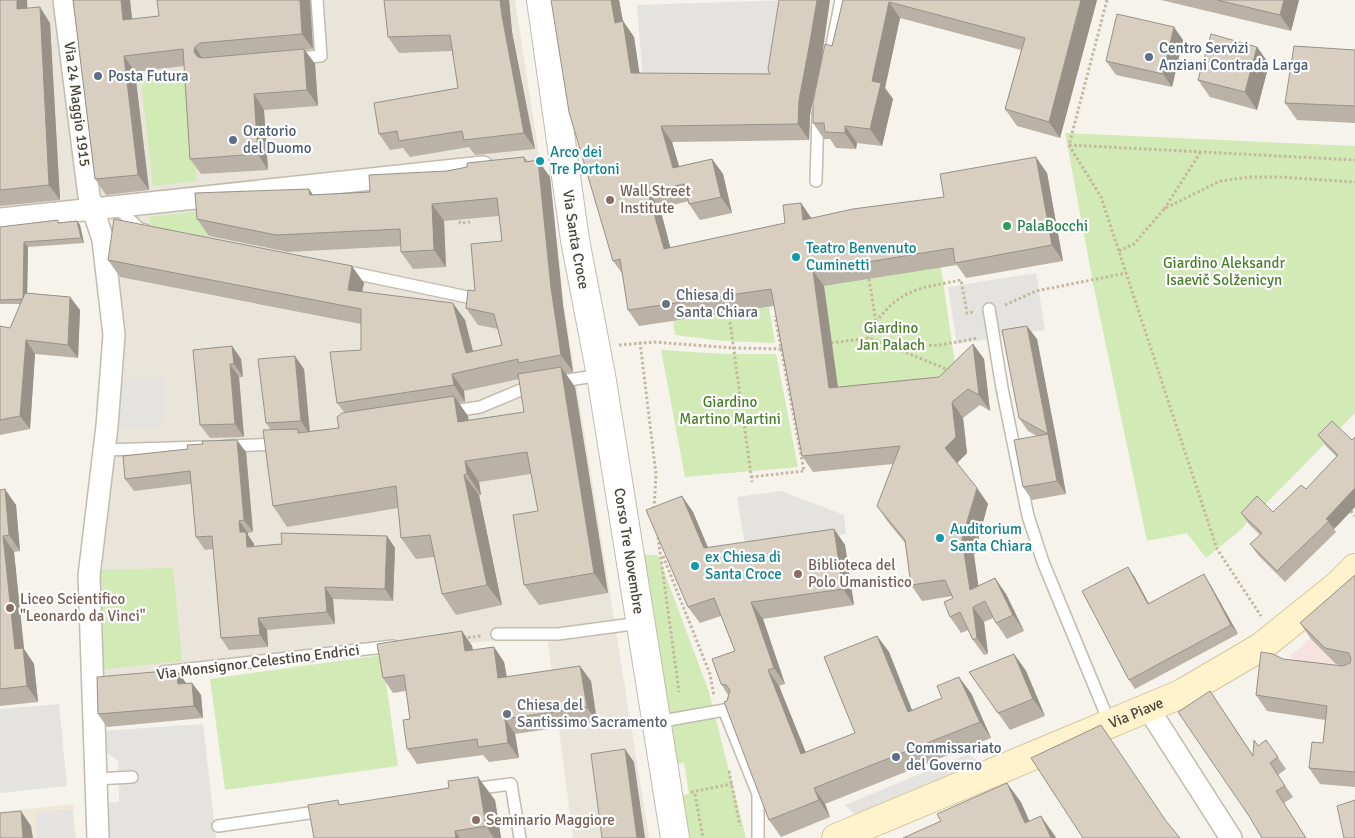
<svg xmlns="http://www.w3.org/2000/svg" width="1355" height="838" font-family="Signika,sans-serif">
<rect width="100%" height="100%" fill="#f6f3ec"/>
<path fill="#eae5da" d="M 0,0 L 515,0 L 542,175 L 550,174 L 564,305 L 649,838 L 573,838 L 547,635 L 100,683 L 111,219 L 0,221 Z"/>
<path fill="#efe8d6" d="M 73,804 L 76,838 L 0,838 L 0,812 Z"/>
<path fill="#f6e3e0" d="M 1355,601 L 1355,669 L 1293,660 L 1291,655 Z"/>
<g fill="#d2eab5">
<path d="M 184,74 L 197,181 L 153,186 L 141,79 Z"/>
<path d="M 1065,133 L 1355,146 L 1355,413 L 1237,533 L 1206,558 L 1187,533 L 1147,541 L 1095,293 Z"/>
<path d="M 207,210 L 209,237 L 150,226 L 150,217 Z"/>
<path d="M 941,267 L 959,391 L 840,403 L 824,286 Z"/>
<path d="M 769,307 L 775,343 L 724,341 L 675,335 L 673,321 Z"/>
<path d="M 661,350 L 725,354 L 776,354 L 798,467 L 685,477 Z"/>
<path d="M 639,555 L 658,555 L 709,692 L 746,838 L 689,838 L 681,795 L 689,794 L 684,763 L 676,764 Z"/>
<path d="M 173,568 L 182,661 L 97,670 L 96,570 Z"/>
<path d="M 382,655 L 398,766 L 225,790 L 210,679 Z"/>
</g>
<g fill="#e5e3e0">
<path d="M 784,0 L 775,84 L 643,82 L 637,5 Z"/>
<path d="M 1036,273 L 1045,330 L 957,344 L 948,287 Z"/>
<path d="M 119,377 L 164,377 L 164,427 L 121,429 L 114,421 Z"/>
<path d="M 781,491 L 844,515 L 846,534 L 746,551 L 737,497 Z"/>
<path d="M 59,704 L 67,786 L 0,793 L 0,709 Z"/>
<path d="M 203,724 L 216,838 L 106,838 L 103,803 L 119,802 L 118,761 L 102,749 L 101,731 Z"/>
<path d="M 968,754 L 983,765 L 858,817 L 845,805 Z"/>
<path d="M 72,809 L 74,838 L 37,838 L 35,813 Z"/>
</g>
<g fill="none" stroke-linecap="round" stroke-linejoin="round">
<g stroke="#c2bbae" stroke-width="14">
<g id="service">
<path d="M 297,58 L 321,56 L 317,0"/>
<path d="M 829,60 L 841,0"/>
<path d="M 816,181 L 818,114"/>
<path d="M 115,206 L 140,229 L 145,230"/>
<path d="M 344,271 L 477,299"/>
<path d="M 989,309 L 1002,388 L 1028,516 L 1043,562 L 1110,724"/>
<path d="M 556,382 L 601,375"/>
<path d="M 448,412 L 480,407 L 523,389 L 535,386"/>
<path d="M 226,446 L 280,444"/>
<path d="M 104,450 L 202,447"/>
<path d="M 497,634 L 558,634 L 640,623"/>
<path d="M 163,672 L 393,646"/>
<path d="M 724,710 L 758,794 L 758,838"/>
<path d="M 657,722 L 730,709"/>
<path d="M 96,779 L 132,777"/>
<path d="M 472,789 L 511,784 L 520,838"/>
<path d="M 218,826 L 323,811"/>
</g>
</g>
<g stroke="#c2bbae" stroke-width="24">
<g id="minor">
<path id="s1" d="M 64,0 L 89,196 L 103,240 L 114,335 L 107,426 L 89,576 L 98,838"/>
<path d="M 0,219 L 483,167"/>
<path d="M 1148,708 L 1231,838"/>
</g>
</g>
<g stroke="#c2bbae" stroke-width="30">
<g id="tertiary">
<path id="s2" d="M 541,0 L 575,240 L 601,375 L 675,838"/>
</g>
</g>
<g stroke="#d6c79b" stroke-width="30">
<g id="secondary">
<path id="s3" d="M 836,838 L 1181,694 L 1261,647 L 1337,586 L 1355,568"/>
</g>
</g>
<g stroke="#c4b79f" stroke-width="3" stroke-dasharray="2.5 2.5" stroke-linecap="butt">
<path d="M 1107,0 L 1069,145 L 1355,160"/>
<path d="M 1069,145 L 1101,197 L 1217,549 L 1261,616"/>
<path d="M 1164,209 L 1200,153"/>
<path d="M 459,216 L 460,223 L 470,222"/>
<path d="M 1119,251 L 1134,244 L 1164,209 L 1220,181 L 1250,177 L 1279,177 L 1355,182"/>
<path d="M 869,279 L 876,322 L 869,338"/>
<path d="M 1005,305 L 1036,291 L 1127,273"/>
<path d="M 730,322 L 752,482"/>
<path d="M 876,322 C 901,288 922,288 961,280 L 967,313 L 975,312"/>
<path d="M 640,342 L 656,474 L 654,509"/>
<path d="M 831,343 L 869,338 L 890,346 L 914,346 L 940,345 L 978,338"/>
<path d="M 619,345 L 654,342 L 733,348 L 785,349"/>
<path d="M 892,347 L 949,370"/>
<path d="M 751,477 L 804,471 L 775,316"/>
<path d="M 1351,511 L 1355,516"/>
<path d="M 658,537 L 679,692"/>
<path d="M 663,556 L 710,674 L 714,696"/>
<path d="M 463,638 L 481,636"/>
<path d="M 729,771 L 740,826"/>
<path d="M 691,792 L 732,784"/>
<path d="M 695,794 L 703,838"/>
</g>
<use href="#service" stroke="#fff" stroke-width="11"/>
<use href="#minor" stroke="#fff" stroke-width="21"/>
<use href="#tertiary" stroke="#fff" stroke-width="28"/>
<use href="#secondary" stroke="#fff3cd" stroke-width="28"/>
</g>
<g fill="#bab2a6" fill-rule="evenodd">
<path d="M 0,0 L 27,0 L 27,8 L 50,23 L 60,200 L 0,206 Z"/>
<path d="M 73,0 L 130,0 L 132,19 L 310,1 L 313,49 L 305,50 L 315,64 L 318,106 L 264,110 L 268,170 L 201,174 L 190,159 L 184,66 L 135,72 L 149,190 L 106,195 L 95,179 Z"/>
<path d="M 384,0 L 509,0 L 512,32 L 535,149 L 475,155 L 469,147 L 410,157 L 403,148 L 390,150 L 379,134 L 458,88 L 452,51 L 399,53 L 388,37 Z"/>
<path d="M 551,0 L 619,0 L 623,21 L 634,37 L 639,73 L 770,74 L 822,57 L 810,115 L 809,140 L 672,142 L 679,166 L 712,159 L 723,174 L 732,213 L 700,220 L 689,204 L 689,201 L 660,208 L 670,248 L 785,223 L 801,203 L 811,218 L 944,197 L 1047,173 L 1063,261 L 966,278 L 957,265 L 824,286 L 838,387 L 939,377 L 973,344 L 984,359 L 990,411 L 980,405 L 963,418 L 967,453 L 957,463 L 977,488 L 988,504 L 974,555 L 978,586 L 995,578 L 1006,594 L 1024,631 L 1007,639 L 996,623 L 993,618 L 984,622 L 988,654 L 984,655 L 973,640 L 968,630 L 961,633 L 950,617 L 953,598 L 953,596 L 922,601 L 911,585 L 905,543 L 888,522 L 877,506 L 893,464 L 813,472 L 802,456 L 774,306 L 639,326 L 628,310 L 622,273 L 613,261 Z"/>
<path d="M 843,0 L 1097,0 L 1060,138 L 1017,126 L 1005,109 L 1021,50 L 900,18 L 885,88 L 893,99 L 882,146 L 857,143 L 856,149 L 836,148 L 830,139 L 824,139 L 813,123 Z"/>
<path d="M 1161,0 L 1299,0 L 1291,31 Z"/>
<path d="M 1183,40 L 1172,87 L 1116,75 L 1106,61 Z"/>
<path d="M 1257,47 L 1269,64 L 1257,110 L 1210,97 L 1198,80 Z"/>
<path d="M 1355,50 L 1355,123 L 1297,120 L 1285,103 Z"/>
<path d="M 524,157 L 528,161 L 550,177 L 563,305 L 573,372 L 566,374 L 575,387 L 608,593 L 539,605 L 524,585 L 538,511 L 531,474 L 479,482 L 481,495 L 479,495 L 502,605 L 456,615 L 442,594 L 434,557 L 416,559 L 401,538 L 398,508 L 287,527 L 273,506 L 271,430 L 266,423 L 304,369 L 310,431 L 339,428 L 344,412 L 337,403 L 361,350 L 361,324 L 120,277 L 108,260 L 364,283 L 362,292 L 465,320 L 473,351 L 502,345 L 498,329 L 478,325 L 466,308 L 502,241 L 499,216 L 444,221 L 446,267 L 413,269 L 401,252 L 401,246 L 288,252 L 209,236 L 197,219 L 314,195 L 370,192 L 447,171 ZM 519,379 L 524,412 L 468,420 L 468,416 L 458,403 L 465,402 L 464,391 Z"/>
<path d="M 77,221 L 80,225 L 84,243 L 28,247 L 27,293 L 70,297 L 80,310 L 78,358 L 35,354 L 30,429 L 0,435 L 0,326 L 10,328 L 21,304 L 0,304 L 0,227 Z"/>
<path d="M 1037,339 L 1066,494 L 1032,500 L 1023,487 L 1037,436 L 1028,431 L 1019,418 Z"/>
<path d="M 232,346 L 241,359 L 243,377 L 239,377 L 244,437 L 210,438 L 200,425 Z"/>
<path d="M 1332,421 L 1355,507 L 1334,529 L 1336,532 L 1285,582 L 1258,555 L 1250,544 L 1260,535 L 1249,524 L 1241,513 L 1273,512 L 1306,489 L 1337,457 L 1326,446 L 1318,435 Z"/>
<path d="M 246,452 L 253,532 L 248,533 L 248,535 L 254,544 L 254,546 L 387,536 L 395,548 L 393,601 L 333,599 L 335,624 L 267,630 L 268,647 L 229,650 L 221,638 L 213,549 L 205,550 L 196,537 L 191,484 L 134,491 L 125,479 Z"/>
<path d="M 0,490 L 16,505 L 20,551 L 14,552 L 24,649 L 34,664 L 38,702 L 0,706 Z"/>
<path d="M 682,496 L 693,512 L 708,548 L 834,529 L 845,545 L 854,605 L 763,619 L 785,684 L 779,686 L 806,753 L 855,733 L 877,636 L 889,652 L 912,710 L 971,693 L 991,738 L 825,804 L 830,817 L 781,837 L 769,820 L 727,701 L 728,695 L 721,684 L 735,651 L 721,616 L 700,623 L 688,607 Z"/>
<path d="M 1355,575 L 1355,787 L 1320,784 L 1309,768 L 1323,743 L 1325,720 L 1267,711 L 1256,695 L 1283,659 L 1343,666 L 1336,664 L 1311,639 L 1300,623 Z"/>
<path d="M 1134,576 L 1149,604 L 1210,584 L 1238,634 L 1135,689 L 1129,680 Z"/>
<path d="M 462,631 L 472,646 L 473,650 L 494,647 L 504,662 L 507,676 L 591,681 L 597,722 L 515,734 L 519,758 L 489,762 L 483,755 L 417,764 L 407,749 L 410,719 L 406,691 L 393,693 L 383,678 Z"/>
<path d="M 1014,654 L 1026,671 L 1045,716 L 1010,730 L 969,672 Z"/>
<path d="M 186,683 L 192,683 L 201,695 L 203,718 L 107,727 L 98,714 Z"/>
<path d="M 1210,691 L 1253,755 L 1258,746 L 1266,740 L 1286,769 L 1278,775 L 1293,797 L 1284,803 L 1306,838 L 1262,838 Z"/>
<path d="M 495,800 L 501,838 L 314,838 L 341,805 Z"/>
</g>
<g fill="#979187">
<path d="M 17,0 L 27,0 L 28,24 L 17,9 Z"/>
<path d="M 121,0 L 130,0 L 134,36 L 123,20 Z"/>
<path d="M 300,0 L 310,0 L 313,49 L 302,34 Z"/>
<path d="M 500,0 L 509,0 L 512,32 L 535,149 L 524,133 L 502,16 Z"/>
<path d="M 611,0 L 619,0 L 624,28 L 623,21 L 634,37 L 642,89 L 631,73 L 615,23 Z"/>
<path d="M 817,0 L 830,0 L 822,57 L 810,115 L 809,140 L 798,124 L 799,100 Z"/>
<path d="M 1081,0 L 1097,0 L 1060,138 L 1049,122 Z"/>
<path d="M 1284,0 L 1299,0 L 1291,31 L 1280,15 Z"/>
<path d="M 889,2 L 900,18 L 885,88 L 893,99 L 882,146 L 870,129 L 872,81 Z"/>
<path d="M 40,7 L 50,23 L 60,200 L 49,185 Z"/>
<path d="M 1174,27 L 1183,40 L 1172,87 L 1163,74 Z"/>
<path d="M 195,47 L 205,62 L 205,67 L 194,52 Z"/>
<path d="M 1257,47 L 1269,64 L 1257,110 L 1245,92 Z"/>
<path d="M 304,49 L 315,64 L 318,106 L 307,90 Z"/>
<path d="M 124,56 L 135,72 L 149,190 L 138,175 Z"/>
<path d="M 254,94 L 264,110 L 268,170 L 258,154 Z"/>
<path d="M 661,126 L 672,142 L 684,184 L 673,168 Z"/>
<path d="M 845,126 L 857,143 L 856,149 L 845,133 Z"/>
<path d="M 1036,157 L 1047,173 L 1063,261 L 1052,245 Z"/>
<path d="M 712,159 L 723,174 L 732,213 L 721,197 Z"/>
<path d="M 538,160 L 550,177 L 563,305 L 573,372 L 561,355 L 551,288 Z"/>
<path d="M 309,189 L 321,206 L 310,195 Z"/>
<path d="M 648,192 L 660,208 L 675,265 L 664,249 Z"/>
<path d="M 801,203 L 812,219 L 803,220 Z"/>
<path d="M 432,204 L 444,221 L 446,267 L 434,250 Z"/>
<path d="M 77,221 L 80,225 L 84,243 L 81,238 Z"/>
<path d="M 24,242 L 28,247 L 27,304 L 23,299 Z"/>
<path d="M 352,266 L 364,283 L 359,307 L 348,290 Z"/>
<path d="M 813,271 L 824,286 L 840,403 L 829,388 Z"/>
<path d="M 70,297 L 80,310 L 78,358 L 68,345 Z"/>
<path d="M 453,303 L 465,320 L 477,368 L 466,353 Z"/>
<path d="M 1027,326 L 1037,339 L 1058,448 L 1048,434 Z"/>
<path d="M 26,340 L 35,354 L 30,429 L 20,416 Z"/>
<path d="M 973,344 L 984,359 L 990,411 L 979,395 Z"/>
<path d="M 232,346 L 241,359 L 243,377 L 234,364 Z"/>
<path d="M 295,356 L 304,369 L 310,435 L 301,421 Z"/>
<path d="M 230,364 L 239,377 L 244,437 L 235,424 Z"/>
<path d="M 561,367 L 575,387 L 608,593 L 594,573 Z"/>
<path d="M 452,374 L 464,391 L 465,402 L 454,385 Z"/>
<path d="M 454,396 L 468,416 L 472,442 L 458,422 Z"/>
<path d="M 952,402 L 963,418 L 967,453 L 956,464 L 945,448 Z"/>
<path d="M 1048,434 L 1058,448 L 1066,494 L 1057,481 Z"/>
<path d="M 237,440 L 246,452 L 253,532 L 244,520 Z"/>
<path d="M 465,461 L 479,482 L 481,495 L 467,474 Z"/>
<path d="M 464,475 L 479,495 L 502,605 L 487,585 Z"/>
<path d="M 977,488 L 988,504 L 974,555 L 981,603 L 970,590 L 962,539 Z"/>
<path d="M 1355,488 L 1355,507 L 1334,529 L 1326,519 Z"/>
<path d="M 5,489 L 16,505 L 20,551 L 9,535 Z"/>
<path d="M 682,496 L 693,512 L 715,564 L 704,548 Z"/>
<path d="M 239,521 L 248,533 L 248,535 L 254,544 L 255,559 L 247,547 L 240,532 Z"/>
<path d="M 834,529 L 845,545 L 854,605 L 843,589 Z"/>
<path d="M 3,536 L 14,552 L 24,649 L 34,664 L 38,702 L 27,686 L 15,649 Z"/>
<path d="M 387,536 L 395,548 L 393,601 L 385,589 Z"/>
<path d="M 1128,567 L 1134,576 L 1154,613 L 1148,604 Z"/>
<path d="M 1204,574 L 1210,584 L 1238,634 L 1231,625 Z"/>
<path d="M 995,578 L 1006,594 L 1024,631 L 1013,615 Z"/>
<path d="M 325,587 L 333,599 L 335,624 L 327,612 Z"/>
<path d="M 751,602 L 763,619 L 785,684 L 774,668 Z"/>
<path d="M 973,607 L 984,622 L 988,654 L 977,638 Z"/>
<path d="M 258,618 L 267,630 L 268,647 L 260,635 Z"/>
<path d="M 462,631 L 472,646 L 475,666 L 465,651 Z"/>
<path d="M 877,636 L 889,652 L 919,728 L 908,712 Z"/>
<path d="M 494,647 L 504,662 L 509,693 L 498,678 Z"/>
<path d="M 1014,654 L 1026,671 L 1045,716 L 1033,699 Z"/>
<path d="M 580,666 L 591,681 L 597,722 L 587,707 Z"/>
<path d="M 177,670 L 186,683 L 178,684 Z"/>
<path d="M 768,670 L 779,686 L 813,770 L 801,754 Z"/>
<path d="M 959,677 L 971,693 L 991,738 L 980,722 Z"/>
<path d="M 192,683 L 201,695 L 203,718 L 194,706 Z"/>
<path d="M 505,719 L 515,734 L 519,758 L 508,743 Z"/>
<path d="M 625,749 L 634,762 L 645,838 L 637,838 Z"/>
<path d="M 478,777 L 495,800 L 501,838 L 494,838 L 486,826 Z"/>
<path d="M 1007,783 L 1021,802 L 1037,838 L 1025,823 Z"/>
<path d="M 814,788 L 825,804 L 830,817 L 819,800 Z"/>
<path d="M 21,811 L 31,826 L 33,838 L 23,838 Z"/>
<path d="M 1041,816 L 1055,836 L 1056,838 L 1051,838 Z"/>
<path d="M 455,831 L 460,838 L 456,838 Z"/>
</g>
<g fill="#d8cfc1" stroke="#979187">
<path d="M 0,0 L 17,0 L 17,9 L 40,7 L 49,185 L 0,190 Z"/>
<path d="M 73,0 L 121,0 L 123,20 L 159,16 L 157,0 L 300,0 L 302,34 L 200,43 L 195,47 L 194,52 L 198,57 L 202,58 L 304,49 L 307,90 L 254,94 L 258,154 L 190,159 L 183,49 L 124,56 L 138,175 L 95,179 Z"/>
<path d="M 384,0 L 500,0 L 502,16 L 524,133 L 464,140 L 462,131 L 399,141 L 397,131 L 379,134 L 374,103 L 458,88 L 450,35 L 388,37 Z"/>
<path d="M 551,0 L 611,0 L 615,23 L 623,21 L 631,73 L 770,74 L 768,69 L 779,0 L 817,0 L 810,42 L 799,100 L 798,124 L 661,126 L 673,168 L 712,159 L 721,197 L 689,204 L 684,184 L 648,192 L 664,249 L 785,223 L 783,205 L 801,203 L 803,220 L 853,209 L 944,197 L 940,174 L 1036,157 L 1052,245 L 955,263 L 953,248 L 813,271 L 829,388 L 939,377 L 973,344 L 979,395 L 968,389 L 952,402 L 956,437 L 945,448 L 977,488 L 962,539 L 970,590 L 995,578 L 1013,615 L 996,623 L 985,601 L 973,607 L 977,638 L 973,640 L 960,612 L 950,617 L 944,602 L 953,598 L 945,580 L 911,585 L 905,540 L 877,506 L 900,446 L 802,456 L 771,289 L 628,310 L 620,259 L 613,261 L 569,112 Z"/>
<path d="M 843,0 L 1081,0 L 1049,122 L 1005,109 L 1025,38 L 889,2 L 872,81 L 881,83 L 870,129 L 845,126 L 845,133 L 825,132 L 824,123 L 813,123 L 813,102 L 825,44 L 832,46 Z"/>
<path d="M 1217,0 L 1284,0 L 1280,15 Z"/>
<path d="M 1117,14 L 1174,27 L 1163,74 L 1106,61 Z"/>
<path d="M 1211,34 L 1257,47 L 1245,92 L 1198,80 Z"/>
<path d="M 1294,46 L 1355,50 L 1355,106 L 1285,103 Z"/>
<path d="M 524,157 L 525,162 L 538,160 L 551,288 L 561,355 L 518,363 L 518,359 L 452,374 L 454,385 L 337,403 L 330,352 L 361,350 L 361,309 L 108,260 L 114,219 L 352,266 L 348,290 L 453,303 L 466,353 L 502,345 L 494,314 L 466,308 L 468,290 L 475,291 L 471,244 L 502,241 L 497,198 L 432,204 L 434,250 L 401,252 L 400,229 L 276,235 L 197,219 L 195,193 L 309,189 L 310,195 L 370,192 L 369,175 L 447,171 L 467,167 L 467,163 Z"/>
<path d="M 58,220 L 58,223 L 77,221 L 81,238 L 24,242 L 23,297 L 23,299 L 0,300 L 0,227 Z"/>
<path d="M 25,293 L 70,297 L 68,345 L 26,340 L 20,416 L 0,420 L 0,326 L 10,328 Z"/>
<path d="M 1027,326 L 1048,434 L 1019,418 L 1002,330 Z"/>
<path d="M 232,346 L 234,364 L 230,364 L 235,424 L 200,425 L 193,350 Z"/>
<path d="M 295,356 L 301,421 L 266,423 L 258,359 Z"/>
<path d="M 561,367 L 594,573 L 524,585 L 513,515 L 538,511 L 527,452 L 465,461 L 467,474 L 464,475 L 487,585 L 442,594 L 430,535 L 401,538 L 396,486 L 273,506 L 263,430 L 298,429 L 298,433 L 339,428 L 337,417 L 342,413 L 454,396 L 458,422 L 524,412 L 518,374 Z"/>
<path d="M 1332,421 L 1352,440 L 1355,437 L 1355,488 L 1326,519 L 1329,521 L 1277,571 L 1250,544 L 1262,533 L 1241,513 L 1257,496 L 1273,512 L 1301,485 L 1306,489 L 1338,455 L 1318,435 Z"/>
<path d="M 1048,434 L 1057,481 L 1023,487 L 1014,440 Z"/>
<path d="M 237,440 L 244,520 L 239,521 L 240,532 L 246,532 L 247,547 L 282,544 L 281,533 L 387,536 L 385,589 L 325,587 L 327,612 L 258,618 L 260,635 L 221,638 L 212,536 L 196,537 L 190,471 L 125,479 L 123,456 L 188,449 L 187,445 L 203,444 L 202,441 Z"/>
<path d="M 5,489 L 9,535 L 3,536 L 15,649 L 23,648 L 27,686 L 0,689 L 0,490 Z"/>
<path d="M 682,496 L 704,548 L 834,529 L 843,589 L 751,602 L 774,668 L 768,670 L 801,754 L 855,733 L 824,657 L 877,636 L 908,712 L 942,698 L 937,686 L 959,677 L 980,722 L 814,788 L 819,800 L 769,820 L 724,702 L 727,701 L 730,690 L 726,685 L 721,684 L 712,659 L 735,651 L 714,598 L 688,607 L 646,510 Z"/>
<path d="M 1128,567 L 1148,604 L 1204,574 L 1231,625 L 1129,680 L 1082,591 Z"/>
<path d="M 1355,575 L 1355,772 L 1309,768 L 1312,742 L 1323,743 L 1327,706 L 1256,695 L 1261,652 L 1273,654 L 1283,659 L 1343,666 L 1350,663 L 1351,659 L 1349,653 L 1325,648 L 1300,623 Z"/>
<path d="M 462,631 L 465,651 L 494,647 L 498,678 L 580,666 L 587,707 L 505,719 L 508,743 L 478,747 L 477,739 L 407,749 L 403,720 L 410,719 L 404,675 L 383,678 L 377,644 Z"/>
<path d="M 1014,654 L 1033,699 L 998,713 L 969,672 Z"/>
<path d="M 177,670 L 178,684 L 192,683 L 194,706 L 98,714 L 97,677 Z"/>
<path d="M 1210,691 L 1253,756 L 1254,740 L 1258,746 L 1266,740 L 1278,757 L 1270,763 L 1285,786 L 1276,791 L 1306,838 L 1262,838 L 1249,816 L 1178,712 Z"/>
<path d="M 1101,725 L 1166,821 L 1180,838 L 1083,838 L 1031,758 Z"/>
<path d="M 625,749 L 637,838 L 602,838 L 591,754 Z"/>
<path d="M 478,777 L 486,826 L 455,831 L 456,838 L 314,838 L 308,805 L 338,800 L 339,805 L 449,788 L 448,781 Z"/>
<path d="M 1007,783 L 1025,823 L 1041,816 L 1051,838 L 903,838 L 941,821 L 937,814 Z"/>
<path d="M 1355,800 L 1355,838 L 1344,838 L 1337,806 Z"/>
<path d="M 21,811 L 23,838 L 0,838 L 0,813 Z"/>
</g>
<g fill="#5c6f8a" stroke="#fff" stroke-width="2">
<circle cx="1149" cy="57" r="5"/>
<circle cx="98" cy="76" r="5"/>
<circle cx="233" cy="140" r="5"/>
<circle cx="896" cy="757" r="5"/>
</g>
<g fill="#0f9aa8" stroke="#fff" stroke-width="2">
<circle cx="540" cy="161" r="5"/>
<circle cx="796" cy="257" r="5"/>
<circle cx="940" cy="538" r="5"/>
<circle cx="695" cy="566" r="5"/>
</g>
<g fill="#8d6e63" stroke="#fff" stroke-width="2">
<circle cx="610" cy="200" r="5"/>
<circle cx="798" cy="574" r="5"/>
<circle cx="10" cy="608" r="5"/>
<circle cx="476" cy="820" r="5"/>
</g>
<circle fill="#2e9e5b" stroke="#fff" stroke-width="2" cx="1007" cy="226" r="5"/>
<g fill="#6b7280" stroke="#fff" stroke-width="2">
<circle cx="666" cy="304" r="5"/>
<circle cx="507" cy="714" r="5"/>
</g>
<g text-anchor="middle" stroke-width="4.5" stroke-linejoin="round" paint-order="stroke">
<g font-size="15" fill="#4e5e75" stroke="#fff" text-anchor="start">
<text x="1159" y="53">Centro Servizi<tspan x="1159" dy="17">Anziani Contrada Larga</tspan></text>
<text x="108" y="81">Posta Futura</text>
<text x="243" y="136">Oratorio<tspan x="243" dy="17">del Duomo</tspan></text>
<text x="906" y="753">Commissariato<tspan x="906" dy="17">del Governo</tspan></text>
</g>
<g font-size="15" fill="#4b4439" stroke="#fff">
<text dy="5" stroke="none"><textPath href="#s1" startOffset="105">Via 24 Maggio 1915</textPath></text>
<text dy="5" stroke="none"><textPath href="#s2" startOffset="242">Via Santa Croce</textPath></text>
<text dy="5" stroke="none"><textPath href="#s2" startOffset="558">Corso Tre Novembre</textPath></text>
<text transform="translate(258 662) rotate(-7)" y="5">Via Monsignor Celestino Endrici</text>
<text dy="5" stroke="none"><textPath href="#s3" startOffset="325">Via Piave</textPath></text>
</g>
<g font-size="15" fill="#0d838f" stroke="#fff" text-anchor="start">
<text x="550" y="157">Arco dei<tspan x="550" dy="17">Tre Portoni</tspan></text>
<text x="806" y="253">Teatro Benvenuto<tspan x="806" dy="17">Cuminetti</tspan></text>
<text x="950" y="534">Auditorium<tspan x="950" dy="17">Santa Chiara</tspan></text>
<text x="705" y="562">ex Chiesa di<tspan x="705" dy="17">Santa Croce</tspan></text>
</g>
<g font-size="15" fill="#785e54" stroke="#fff" text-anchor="start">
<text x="620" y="196">Wall Street<tspan x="620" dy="17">Institute</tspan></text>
<text x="808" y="570">Biblioteca del<tspan x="808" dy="17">Polo Umanistico</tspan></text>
<text x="20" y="604">Liceo Scientifico<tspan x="20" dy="17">"Leonardo da Vinci"</tspan></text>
<text x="486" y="825">Seminario Maggiore</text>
</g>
<g font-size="15" fill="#27864d" stroke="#fff" text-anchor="start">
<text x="1017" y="231">PalaBocchi</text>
</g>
<g font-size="15" fill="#4a7f2a" stroke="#fff">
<text x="1224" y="268">Giardino Aleksandr<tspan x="1224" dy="17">Isaevič Solženicyn</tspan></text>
<text x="891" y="333">Giardino<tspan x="891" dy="17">Jan Palach</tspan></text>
<text x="730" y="407">Giardino<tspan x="730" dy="17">Martino Martini</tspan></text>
</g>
<g font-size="15" fill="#5b616d" stroke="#fff" text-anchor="start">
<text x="676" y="300">Chiesa di<tspan x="676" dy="17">Santa Chiara</tspan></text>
<text x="517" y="710">Chiesa del<tspan x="517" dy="17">Santissimo Sacramento</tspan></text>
</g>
</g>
</svg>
